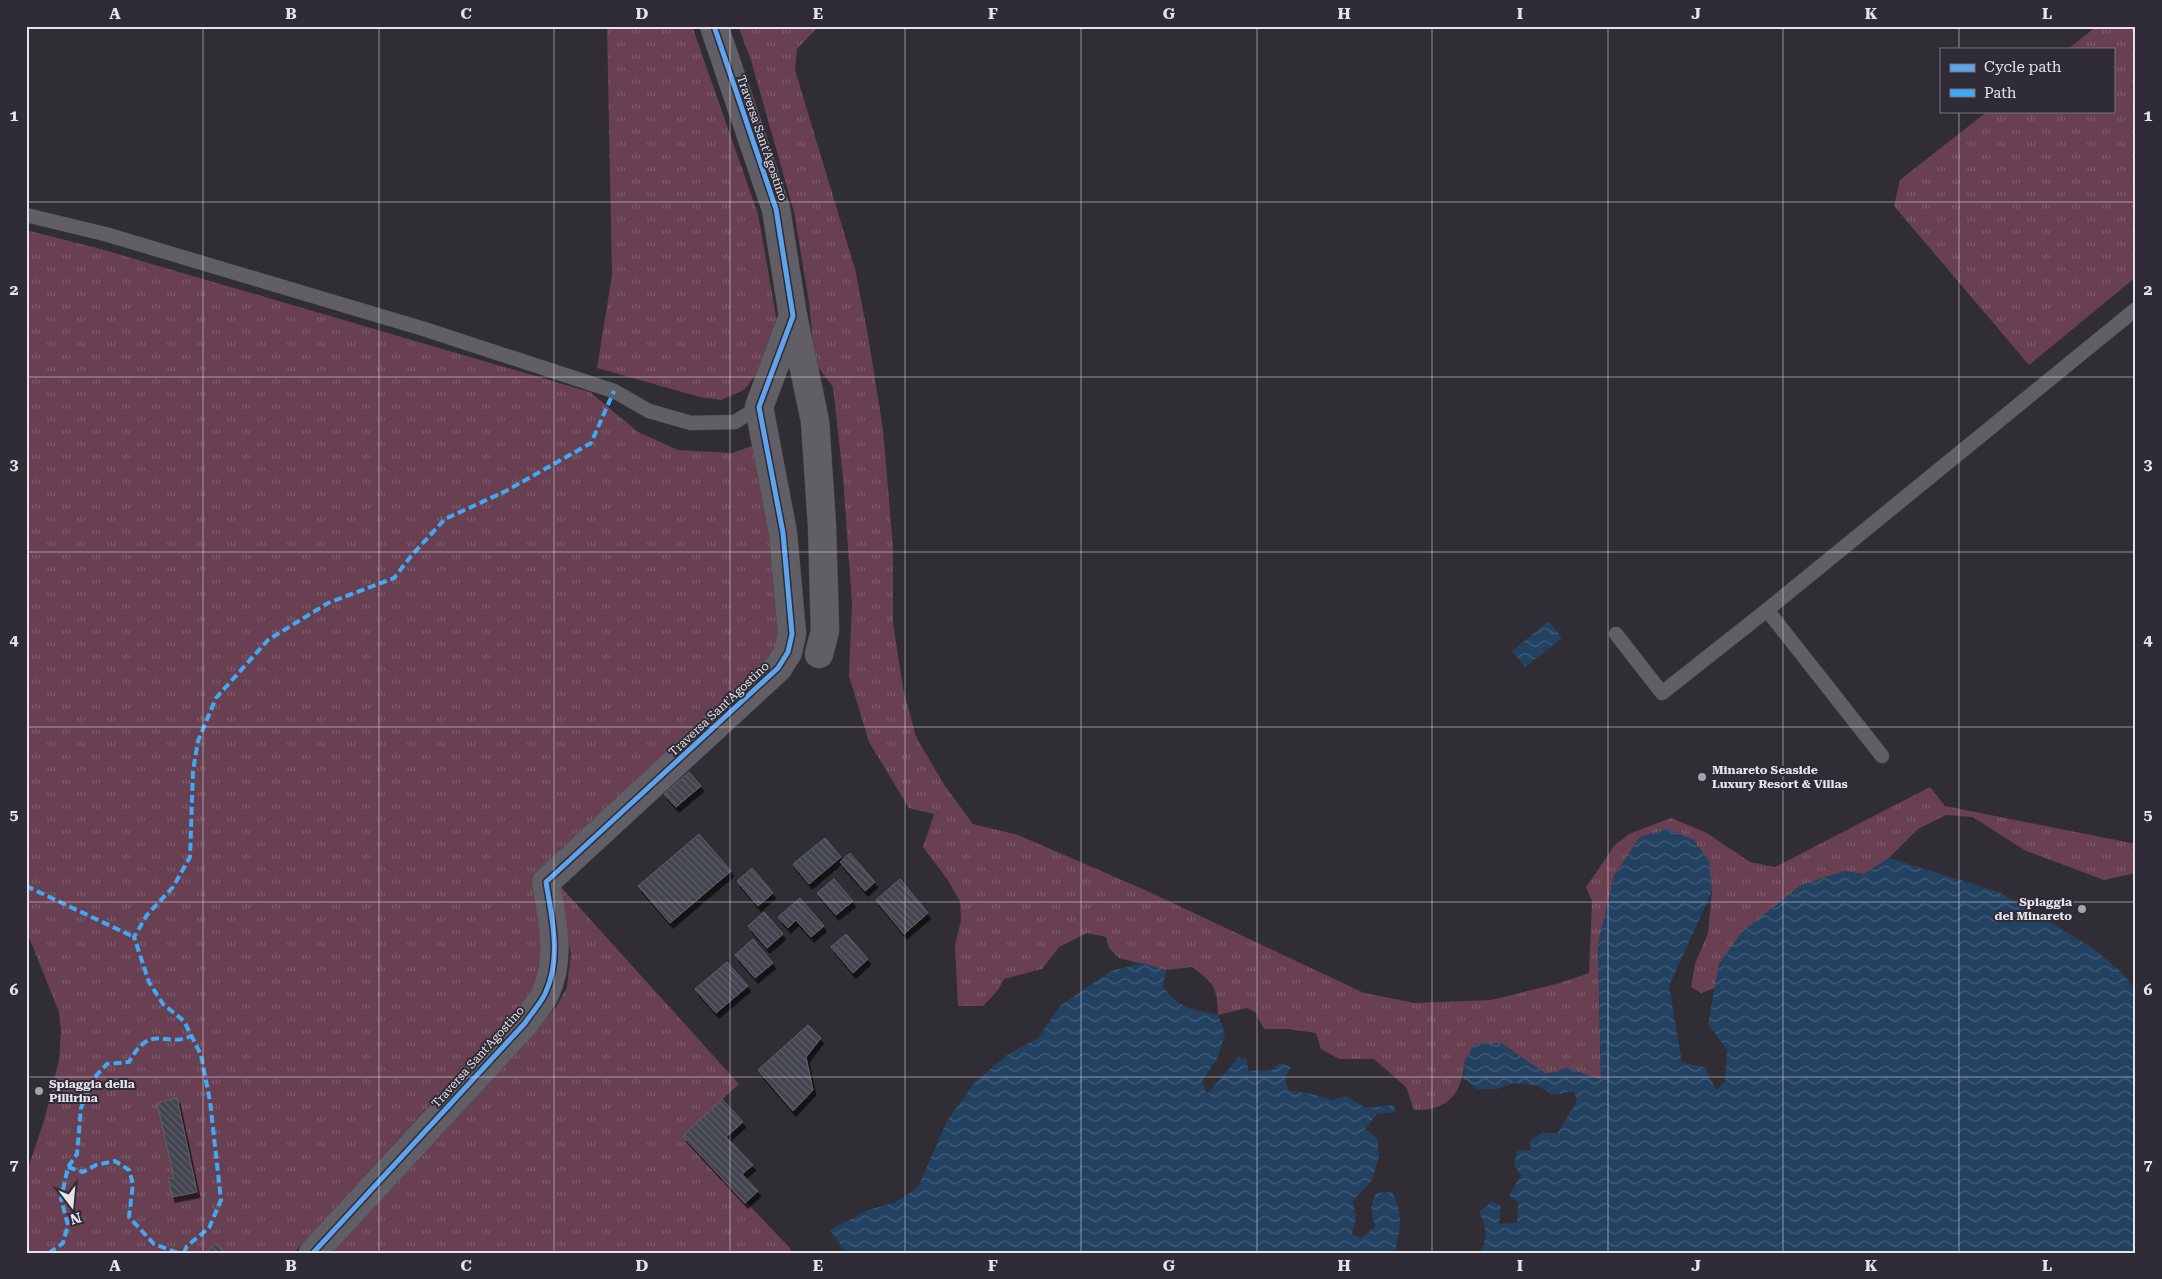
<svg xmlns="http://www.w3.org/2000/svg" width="2162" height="1279" font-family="'Roboto Serif',serif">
<defs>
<pattern id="grass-tufts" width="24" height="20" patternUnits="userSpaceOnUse" patternTransform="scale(1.25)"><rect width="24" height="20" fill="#684052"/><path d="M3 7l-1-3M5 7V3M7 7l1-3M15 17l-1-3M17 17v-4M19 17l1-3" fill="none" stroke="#7e5b6b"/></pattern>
<pattern id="water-waves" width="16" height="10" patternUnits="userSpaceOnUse" patternTransform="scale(1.25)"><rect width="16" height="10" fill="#234262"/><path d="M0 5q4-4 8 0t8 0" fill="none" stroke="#435d79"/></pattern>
<pattern id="building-back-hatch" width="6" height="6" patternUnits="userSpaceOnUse" patternTransform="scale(1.25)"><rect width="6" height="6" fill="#43444f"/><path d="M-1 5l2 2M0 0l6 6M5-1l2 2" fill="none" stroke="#5e5f68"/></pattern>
<filter id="shadow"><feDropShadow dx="3" dy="5.5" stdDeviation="0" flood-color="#0009"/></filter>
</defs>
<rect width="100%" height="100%" fill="#302e34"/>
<g fill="url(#grass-tufts)">
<path d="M 607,26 L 692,26 L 758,214 L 777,322 L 757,373 L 744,390 L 721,400 L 700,397 L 597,368 L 612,275 Z"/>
<path d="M 738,26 L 822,26 L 815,30 L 797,49 L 795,70 L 855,269 L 868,336 L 883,429 L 893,548 L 893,623 L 903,688 L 916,737 L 945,786 L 973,824 L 1018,835 L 1145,890 L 1364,993 L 1415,1003 L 1491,1000 L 1560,983 L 1589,973 L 1592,901 L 1586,887 L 1615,845 L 1629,834 L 1671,818 L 1705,832 L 1750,862 L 1775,867 L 1930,787 L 1945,806 L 2136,844 L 2136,873 L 2104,880 L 2024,850 L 1973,817 L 1946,815 L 1918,829 L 1889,858 L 1864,874 L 1844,871 L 1719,964 L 1715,988 L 1701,993 L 1691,987 L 1695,964 L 1708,933 L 1712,891 L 1667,829 L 1640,837 L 1614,876 L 1598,944 L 1601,1080 L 1567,1068 L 1546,1074 L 1501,1043 L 1465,1060 C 1462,1093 1449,1111 1414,1110 L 1406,1087 L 1374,1059 L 1339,1059 L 1321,1049 L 1316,1033 L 1288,1029 L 1264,1029 L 1255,1012 L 1247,1008 L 1218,1015 C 1217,987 1214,983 1192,967 L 1166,970 L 1119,958 L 1109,948 L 1106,937 L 1087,933 L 1059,947 L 1042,969 L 1004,979 L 998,990 L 983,1006 L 958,1006 L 955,946 L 961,920 L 960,901 L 947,879 L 923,847 L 934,814 L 909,808 L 869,742 L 849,676 L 852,603 L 843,478 L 833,387 L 815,363 L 809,302 L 794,212 L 751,60 Z"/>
<path d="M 2097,26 L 2136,26 L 2136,277 L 2029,365 L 1894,206 L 1900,180 L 1988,111 L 2113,111 L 2113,49 L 2068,49 Z"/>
<path d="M 26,230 L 97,248 L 590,392 L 638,432 L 678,450 L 732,453 L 758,444 L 782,620 L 781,638 L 761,671 L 535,873 L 543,966 L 539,979 L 529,996 L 294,1253 L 26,1253 L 26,1174 L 44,1121 L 59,1060 L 61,1031 L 59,1012 L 29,937 L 26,936 Z"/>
<path d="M 561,887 L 739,1084 L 683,1136 L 790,1248 L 790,1253 L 331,1253 L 556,1007 L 567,987 L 571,953 L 557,899 Z"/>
</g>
<g fill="url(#water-waves)">
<path d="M 1549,621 L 1562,638 L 1525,667 L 1512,651 Z"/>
<path d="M 1667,829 L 1694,840 L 1709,861 L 1712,891 L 1669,986 L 1682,1063 L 1705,1067 L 1716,1090 L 1725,1082 L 1727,1050 L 1708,1024 L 1719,964 L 1742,932 L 1801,885 L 1844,871 L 1864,874 L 1889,858 L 1999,892 L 2093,948 L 2123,974 L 2136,990 L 2136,1253 L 1480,1253 C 1488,1237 1487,1227 1479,1212 L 1491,1202 L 1501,1206 L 1499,1224 L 1517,1223 L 1518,1202 L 1509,1196 L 1521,1175 L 1514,1165 L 1517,1151 L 1531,1150 L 1530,1141 L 1543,1132 L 1557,1134 L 1577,1101 L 1574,1091 L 1553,1095 L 1538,1086 L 1514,1083 L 1497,1089 L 1477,1089 L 1463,1078 L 1465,1060 L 1475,1044 L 1501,1043 L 1546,1074 L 1567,1068 L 1601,1080 L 1598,944 L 1614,876 L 1640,837 Z"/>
<path d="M 1143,963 L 1166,970 L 1163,987 C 1180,1009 1192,1009 1218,1015 L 1225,1034 L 1218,1057 L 1202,1081 L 1207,1094 L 1239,1057 L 1247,1059 L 1248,1071 L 1272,1070 L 1280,1063 L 1291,1067 L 1285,1078 L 1288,1090 L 1311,1094 L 1332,1100 L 1346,1096 L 1366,1108 L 1394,1105 L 1395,1112 L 1377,1114 L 1365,1129 L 1377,1138 L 1379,1156 L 1372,1180 L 1353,1201 L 1356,1217 L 1352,1234 L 1361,1238 L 1375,1227 L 1371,1208 L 1376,1193 L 1392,1192 C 1404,1215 1400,1229 1395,1253 L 846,1253 L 830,1230 L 868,1210 L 896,1202 L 918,1187 L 947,1121 L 975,1082 L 1007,1055 L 1038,1038 L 1061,1005 L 1111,971 Z"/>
</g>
<g fill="url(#building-back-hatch)" stroke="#616166" filter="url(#shadow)">
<path d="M 689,772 L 701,786 L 676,807 L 664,794 Z"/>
<path d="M 699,834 L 731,871 L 670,923 L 638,886 Z"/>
<path d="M 825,838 L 841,857 L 809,884 L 793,864 Z"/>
<path d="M 850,853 L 875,882 L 865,891 L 840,862 Z"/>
<path d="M 752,868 L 773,893 L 758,906 L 737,881 Z"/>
<path d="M 834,879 L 853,901 L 836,915 L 817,893 Z"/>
<path d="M 900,879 L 928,913 L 904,934 L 876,900 Z"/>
<path d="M 800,898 L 824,926 L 811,937 L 796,920 L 788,928 L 778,917 Z"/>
<path d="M 764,912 L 783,934 L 767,948 L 748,926 Z"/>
<path d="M 846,934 L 868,959 L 853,973 L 831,947 Z"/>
<path d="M 753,939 L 773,963 L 755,978 L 735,955 Z"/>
<path d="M 727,962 L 748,986 L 716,1013 L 695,989 Z"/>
<path d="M 808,1025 L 821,1038 L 806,1057 L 813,1090 L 793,1111 L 758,1070 Z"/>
<path d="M 177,1098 L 197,1192 L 172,1197 L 168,1179 L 174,1178 L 157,1103 Z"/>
<path d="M 722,1099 L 743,1122 L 726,1137 L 753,1165 L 742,1174 L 758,1191 L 745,1203 L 683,1136 Z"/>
<path d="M 216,1243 L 226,1253 L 206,1253 Z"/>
</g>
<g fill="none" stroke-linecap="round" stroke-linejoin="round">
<g stroke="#4e4c51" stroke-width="15">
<g id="service">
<path d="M 26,215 L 105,234 L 424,329 L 614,391 L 649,411 L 691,423 L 735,422 L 759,407"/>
<path d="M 1767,610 L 1882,756"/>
<path d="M 1616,634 L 1662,693 L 1767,610 L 2136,309"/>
</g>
</g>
<g stroke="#4e4c51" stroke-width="29">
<g id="minor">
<path d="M 793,316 L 815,421 L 822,526 L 825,631 L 819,654"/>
<path d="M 313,1253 L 525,1023 C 531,1014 540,1004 545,994 C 562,958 552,919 546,882 L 778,668 L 788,652 L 792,634 L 783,533 L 759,407 L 793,316 L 776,209 L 714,26"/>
</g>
</g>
<use href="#service" stroke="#615f65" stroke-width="14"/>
<use href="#minor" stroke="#615f65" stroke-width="28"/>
<g stroke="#3fa9f5" stroke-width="4" stroke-dasharray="8 4" stroke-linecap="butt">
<path d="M 26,886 L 134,937"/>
<path d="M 68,1167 L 83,1172 L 96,1165 L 115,1161 L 129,1170 L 133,1184 L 129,1217 L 154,1244 L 178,1253"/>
<path d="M 49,1253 L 63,1243 L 68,1225 L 61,1199 L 68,1167 L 77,1154 L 81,1108 L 93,1079 L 107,1064 L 129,1062 C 152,1021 164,1049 191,1036"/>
<path d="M 184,1253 L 187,1246 L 209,1228 L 221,1200 L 210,1101 L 201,1055 L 184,1021 L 163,1004 L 149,982 L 134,937 L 147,915 L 173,887 L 190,857 L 193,771 L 198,741 L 216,698 L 268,640 L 328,603 L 394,578 L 412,555 L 445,519 L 506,491 L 591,443 L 614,391"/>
</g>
<g stroke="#2f2b37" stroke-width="8">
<path id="cycleway" d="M 313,1253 L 525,1023 C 531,1014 540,1004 545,994 C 562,958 552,919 546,882 L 778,668 L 788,652 L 792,634 L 783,533 L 759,407 L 793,316 L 776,209 L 714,26"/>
</g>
<use href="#cycleway" stroke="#60a3ed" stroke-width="5"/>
</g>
<path fill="none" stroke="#e6e3eb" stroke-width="1" stroke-opacity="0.55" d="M 203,26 L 203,1253M 379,26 L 379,1253M 554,26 L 554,1253M 730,26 L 730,1253M 905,26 L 905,1253M 1081,26 L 1081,1253M 1257,26 L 1257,1253M 1432,26 L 1432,1253M 1608,26 L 1608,1253M 1783,26 L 1783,1253M 1959,26 L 1959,49M 1959,111 L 1959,1253M 26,202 L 2136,202M 26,377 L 2136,377M 26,552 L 2136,552M 26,727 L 2136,727M 26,902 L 2136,902M 26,1077 L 2136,1077"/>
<g fill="#a6a4ab" stroke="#2f2b37" stroke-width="2">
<circle cx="1702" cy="777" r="5"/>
<circle cx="2082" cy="909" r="5"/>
<circle cx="39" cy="1091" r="5"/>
</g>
<g text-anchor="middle" stroke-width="4" stroke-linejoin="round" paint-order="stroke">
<g font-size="12" fill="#e6e3eb" stroke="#2f2b37">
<text transform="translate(762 138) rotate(71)" y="4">Traversa Sant'Agostino</text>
<text transform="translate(719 709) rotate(-43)" y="4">Traversa Sant'Agostino</text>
<text transform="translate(478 1057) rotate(-48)" y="4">Traversa Sant'Agostino</text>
</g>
<g font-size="12" font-weight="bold" fill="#e6e3eb" stroke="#2f2b37" text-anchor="start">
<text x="1712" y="774">Minareto Seaside<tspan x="1712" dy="14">Luxury Resort &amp; Villas</tspan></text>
<text x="2072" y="906" text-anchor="end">Spiaggia<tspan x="2072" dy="14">del Minareto</tspan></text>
<text x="49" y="1088">Spiaggia della<tspan x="49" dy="14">Pillirina</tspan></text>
</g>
</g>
<rect width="2162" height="1279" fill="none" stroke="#2f2b37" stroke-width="55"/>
<rect x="1940" y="48" width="175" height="65" fill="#2f2b37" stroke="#78757f"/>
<rect x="1950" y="64" width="25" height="8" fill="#60a3ed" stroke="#78757f"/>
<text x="1984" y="72" font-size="15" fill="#e6e3eb">Cycle path</text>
<rect x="1950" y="89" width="25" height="8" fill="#3fa9f5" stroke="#78757f"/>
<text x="1984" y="98" font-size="15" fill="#e6e3eb">Path</text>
<g transform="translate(72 1206) rotate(164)" stroke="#2f2b37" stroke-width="4" paint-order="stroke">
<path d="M0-4L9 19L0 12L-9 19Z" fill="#e6e3eb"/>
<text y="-8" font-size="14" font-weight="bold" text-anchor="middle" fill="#e6e3eb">N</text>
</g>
<rect x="28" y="28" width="2106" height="1224" fill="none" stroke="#e6e3eb" stroke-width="2"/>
<g font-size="16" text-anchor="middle" font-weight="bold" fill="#e6e3eb">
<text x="115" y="19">A</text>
<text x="291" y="19">B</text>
<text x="466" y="19">C</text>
<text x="642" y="19">D</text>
<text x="818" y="19">E</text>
<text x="993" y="19">F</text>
<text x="1169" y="19">G</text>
<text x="1344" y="19">H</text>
<text x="1520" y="19">I</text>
<text x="1696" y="19">J</text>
<text x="1871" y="19">K</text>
<text x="2047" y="19">L</text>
<text x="14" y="121">1</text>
<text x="2148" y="121">1</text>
<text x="14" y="295">2</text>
<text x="2148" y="295">2</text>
<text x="14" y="470">3</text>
<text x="2148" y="470">3</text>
<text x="14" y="645">4</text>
<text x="2148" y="645">4</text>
<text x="14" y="820">5</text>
<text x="2148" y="820">5</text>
<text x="14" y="995">6</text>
<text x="2148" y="995">6</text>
<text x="14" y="1170">7</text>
<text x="2148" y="1170">7</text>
<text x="115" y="1271">A</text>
<text x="291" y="1271">B</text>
<text x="466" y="1271">C</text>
<text x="642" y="1271">D</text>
<text x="818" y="1271">E</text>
<text x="993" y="1271">F</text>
<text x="1169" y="1271">G</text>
<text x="1344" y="1271">H</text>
<text x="1520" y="1271">I</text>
<text x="1696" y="1271">J</text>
<text x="1871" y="1271">K</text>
<text x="2047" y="1271">L</text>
</g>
</svg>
